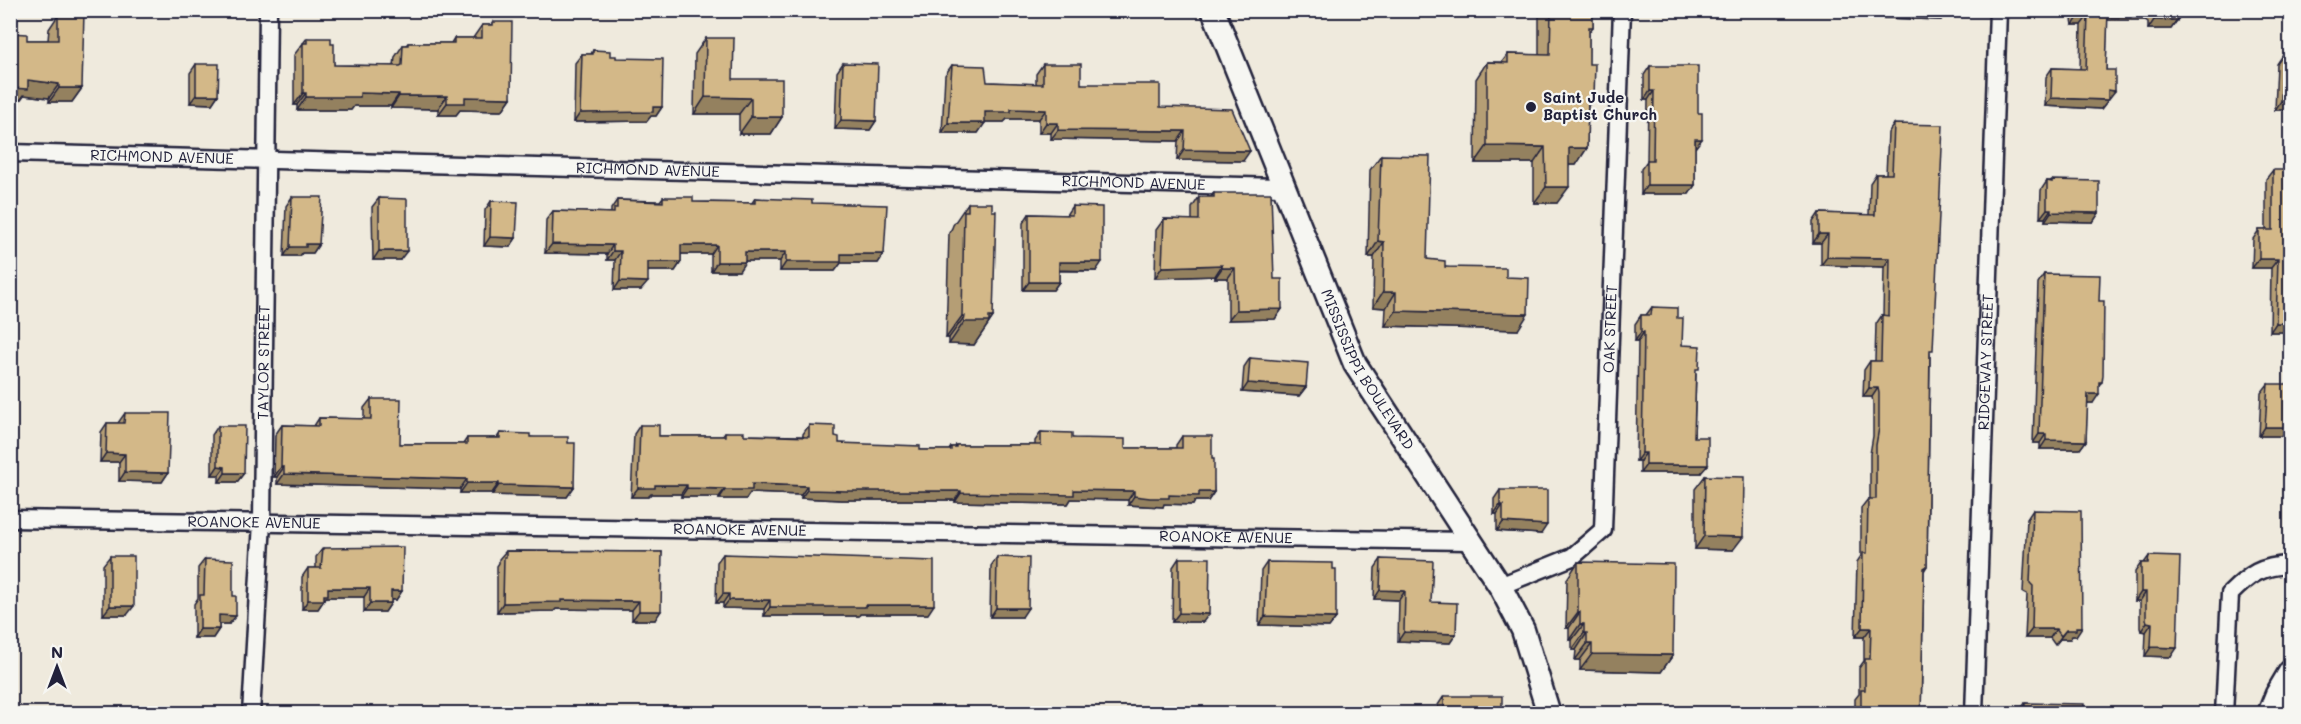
<svg xmlns="http://www.w3.org/2000/svg" width="2301" height="724" font-family="Mali,sans-serif">
<rect width="100%" height="100%" fill="#efeadd"/>
<filter id="ink" filterUnits="userSpaceOnUse"><feTurbulence type="fractalNoise" baseFrequency=".0167" numOctaves="2"/><feDisplacementMap in="SourceGraphic" scale="12" xChannelSelector="R" yChannelSelector="G"/><feConvolveMatrix kernelMatrix="1 2 1 2 8 2 1 2 1" color-interpolation-filters="sRGB"/></filter>
<g filter="url(#ink)">
<g fill="none" stroke-linecap="round" stroke-linejoin="round">
<g stroke="#22223b" stroke-width="21">
<g id="street">
<path id="s1" d="M 10,153 L 1283,187"/>
<path id="s2" d="M 10,519 L 1469,541"/>
<path id="s3" d="M 1500,586 L 1572,557 L 1603,530 L 1622,10"/>
<path id="s4" d="M 251,714 L 262,522 L 268,10"/>
<path id="s5" d="M 1974,714 L 1998,10"/>
<path d="M 2224,714 L 2230,594 C 2250,574 2261,566 2290,565"/>
</g>
</g>
<g stroke="#22223b" stroke-width="27">
<g id="secondary">
<path id="s6" d="M 1213,10 L 1355,364 L 1500,586 L 1523,630 L 1549,714"/>
<path d="M 2269,714 L 2277,694 L 2290,672"/>
</g>
</g>
<use href="#street" stroke="#f6f6f2" stroke-width="16"/>
<use href="#secondary" stroke="#f6f6f2" stroke-width="22"/>
</g>
<g fill="#b59e75" stroke="#22223b" stroke-width="1.5">
<path d="M 1539,10 L 1593,10 L 1593,27 L 1589,32 L 1587,148 L 1576,165 L 1569,165 L 1557,203 L 1534,203 L 1534,163 L 1475,163 L 1476,79 L 1487,62 L 1502,62 L 1508,54 L 1539,55 Z"/>
<path d="M 1845,10 L 1947,10 L 1941,20 L 1857,17 L 1857,13 L 1845,13 Z"/>
<path d="M 2072,10 L 2183,10 L 2183,12 L 2171,29 L 2148,29 L 2148,22 L 2145,20 L 2107,20 L 2106,70 L 2108,100 L 2101,109 L 2045,106 L 2046,77 L 2052,68 L 2080,69 L 2081,25 L 2073,25 L 2072,19 Z"/>
<path d="M 61,11 L 82,88 L 72,102 L 49,102 L 49,98 L 24,95 L 18,103 L 10,103 L 10,33 L 27,40 L 48,40 L 49,29 Z"/>
<path d="M 493,22 L 511,98 L 502,111 L 460,110 L 456,115 L 438,115 L 438,109 L 391,108 L 391,106 L 354,106 L 351,110 L 297,110 L 297,105 L 294,105 L 294,55 L 307,38 L 331,44 L 334,65 L 394,66 L 395,57 L 403,45 L 406,45 L 408,43 L 451,43 L 454,38 L 473,38 L 482,25 L 491,25 Z"/>
<path d="M 706,38 L 733,79 L 782,117 L 771,134 L 739,134 L 739,114 L 694,114 L 695,54 Z"/>
<path d="M 593,50 L 616,58 L 662,107 L 656,116 L 651,116 L 647,121 L 574,122 L 575,63 L 582,54 L 591,54 Z"/>
<path d="M 2283,55 L 2290,110 L 2275,110 L 2277,64 Z"/>
<path d="M 843,63 L 876,121 L 870,130 L 835,129 L 837,72 Z"/>
<path d="M 196,64 L 218,95 L 212,104 L 190,103 L 190,73 Z"/>
<path d="M 1043,64 L 1081,84 L 1160,107 L 1243,161 L 1177,160 L 1178,141 L 1051,139 L 1051,133 L 1039,133 L 1039,119 L 1007,119 L 1004,122 L 985,122 L 978,133 L 942,133 L 945,75 L 952,65 L 987,82 L 1036,84 L 1036,74 Z"/>
<path d="M 1650,66 L 1695,148 L 1695,185 L 1689,194 L 1641,194 L 1641,169 L 1647,161 L 1648,100 L 1644,100 L 1644,75 Z"/>
<path d="M 1894,124 L 1930,354 L 1927,566 L 1924,571 L 1921,714 L 1855,714 L 1855,699 L 1859,694 L 1859,668 L 1864,661 L 1864,637 L 1855,637 L 1857,562 L 1861,556 L 1861,508 L 1868,499 L 1870,499 L 1870,454 L 1873,436 L 1873,402 L 1872,397 L 1863,397 L 1864,370 L 1870,361 L 1875,361 L 1876,324 L 1882,315 L 1883,316 L 1884,267 L 1821,265 L 1821,243 L 1813,243 L 1813,222 L 1819,213 L 1869,215 L 1870,183 L 1876,174 L 1886,174 L 1888,133 Z"/>
<path d="M 1381,155 L 1427,259 L 1445,267 L 1506,277 L 1518,330 L 1385,326 L 1386,308 L 1373,307 L 1374,257 L 1368,257 L 1370,170 Z"/>
<path d="M 2273,170 L 2290,332 L 2270,332 L 2271,268 L 2252,268 L 2253,239 L 2259,230 L 2266,230 L 2266,179 Z"/>
<path d="M 2052,180 L 2099,213 L 2093,222 L 2045,221 L 2045,218 L 2040,218 L 2041,190 L 2047,181 L 2050,181 Z"/>
<path d="M 1214,193 L 1274,279 L 1282,309 L 1275,319 L 1228,320 L 1228,278 L 1215,278 L 1215,276 L 1155,278 L 1156,230 L 1164,219 L 1192,220 L 1192,208 L 1199,197 L 1211,197 Z"/>
<path d="M 292,197 L 319,244 L 313,253 L 302,253 L 300,256 L 284,256 L 286,206 Z"/>
<path d="M 663,197 L 693,202 L 752,203 L 755,198 L 812,203 L 884,254 L 878,263 L 841,263 L 835,271 L 780,271 L 780,261 L 745,261 L 739,271 L 711,271 L 711,254 L 681,254 L 681,262 L 675,271 L 648,271 L 641,290 L 614,290 L 615,260 L 607,260 L 607,254 L 545,253 L 546,220 L 553,211 L 611,213 L 611,209 L 617,200 L 660,201 Z"/>
<path d="M 379,198 L 400,260 L 373,260 L 372,207 Z"/>
<path d="M 491,201 L 516,238 L 510,247 L 484,246 L 485,210 Z"/>
<path d="M 968,203 L 993,317 L 974,345 L 949,344 L 949,338 L 946,338 L 949,233 L 952,228 L 953,225 Z"/>
<path d="M 1072,206 L 1096,271 L 1059,271 L 1059,282 L 1053,290 L 1023,290 L 1023,223 L 1029,214 L 1066,215 Z"/>
<path d="M 2044,274 L 2099,301 L 2102,382 L 2099,385 L 2093,403 L 2087,403 L 2086,441 L 2080,449 L 2040,449 L 2040,443 L 2033,443 L 2038,283 Z"/>
<path d="M 1652,307 L 1677,318 L 1682,345 L 1696,374 L 1694,437 L 1701,473 L 1640,473 L 1640,461 L 1636,461 L 1638,341 L 1635,341 L 1635,324 L 1641,315 L 1646,315 Z"/>
<path d="M 1250,358 L 1306,387 L 1299,396 L 1242,392 L 1244,367 Z"/>
<path d="M 2268,384 L 2290,436 L 2259,436 L 2261,393 Z"/>
<path d="M 371,399 L 400,444 L 463,444 L 467,438 L 497,438 L 500,433 L 530,437 L 568,443 L 574,487 L 567,497 L 492,495 L 492,493 L 460,493 L 460,489 L 277,484 L 277,477 L 274,477 L 275,435 L 282,425 L 314,426 L 319,418 L 364,419 L 364,408 Z"/>
<path d="M 125,413 L 168,473 L 162,482 L 119,481 L 119,462 L 100,462 L 101,432 L 107,423 L 118,423 Z"/>
<path d="M 640,425 L 659,436 L 722,436 L 725,432 L 744,435 L 803,436 L 803,434 L 809,425 L 835,436 L 839,443 L 920,450 L 949,450 L 951,447 L 955,447 L 956,445 L 1035,445 L 1035,441 L 1041,432 L 1125,448 L 1176,448 L 1176,445 L 1182,436 L 1212,459 L 1214,492 L 1208,501 L 1195,501 L 1193,505 L 1164,504 L 1163,507 L 1128,505 L 1128,500 L 1071,499 L 1068,504 L 955,502 L 955,500 L 841,500 L 801,498 L 801,495 L 750,493 L 746,499 L 719,499 L 719,497 L 681,497 L 681,494 L 651,494 L 648,497 L 631,497 L 634,434 Z"/>
<path d="M 218,426 L 244,473 L 237,482 L 219,482 L 219,475 L 212,475 L 212,435 Z"/>
<path d="M 1705,476 L 1733,550 L 1695,549 L 1695,489 Z"/>
<path d="M 1500,490 L 1541,534 L 1497,531 L 1497,514 L 1494,514 L 1494,499 Z"/>
<path d="M 2033,510 L 2076,636 L 2072,636 L 2070,639 L 2060,639 L 2055,645 L 2050,638 L 2025,638 L 2027,594 L 2023,592 L 2027,519 Z"/>
<path d="M 323,548 L 402,591 L 396,600 L 391,600 L 391,603 L 385,612 L 364,612 L 364,597 L 326,597 L 318,609 L 302,609 L 302,577 L 308,568 L 316,568 L 316,557 Z"/>
<path d="M 506,551 L 662,552 L 655,620 L 632,620 L 632,610 L 556,609 L 554,611 L 497,612 L 497,566 L 499,563 L 499,559 Z"/>
<path d="M 723,554 L 928,614 L 860,614 L 859,616 L 764,616 L 764,609 L 723,608 L 723,603 L 716,603 L 717,562 Z"/>
<path d="M 110,556 L 127,615 L 103,615 L 103,565 Z"/>
<path d="M 2149,556 L 2171,657 L 2145,656 L 2146,632 L 2141,631 L 2140,628 L 2140,601 L 2135,601 L 2135,572 L 2141,563 L 2144,563 Z"/>
<path d="M 997,557 L 1022,617 L 990,617 L 991,566 Z"/>
<path d="M 1179,558 L 1203,622 L 1172,622 L 1173,567 Z"/>
<path d="M 205,559 L 229,624 L 219,624 L 219,629 L 213,638 L 194,638 L 194,604 L 198,598 L 198,568 Z"/>
<path d="M 1381,559 L 1431,602 L 1456,634 L 1450,643 L 1398,641 L 1399,600 L 1374,599 L 1375,568 Z"/>
<path d="M 1267,562 L 1336,618 L 1329,627 L 1259,625 L 1261,571 Z"/>
<path d="M 1578,562 L 1673,655 L 1661,672 L 1580,670 L 1580,660 L 1575,660 L 1576,650 L 1572,650 L 1572,640 L 1569,640 L 1569,628 L 1566,628 L 1567,579 Z"/>
<path d="M 1444,696 L 1502,714 L 1438,714 L 1438,705 Z"/>
<path d="M 2025,703 L 2084,714 L 2019,714 L 2019,712 Z"/>
</g>
<g fill="#94815f" stroke="#22223b" stroke-width="1.5">
<path d="M 1768,10 L 1787,10 L 1787,11 Z"/>
<path d="M 1846,10 L 1858,10 L 1857,13 L 1845,13 Z"/>
<path d="M 1861,10 L 1926,10 L 1947,11 L 1941,20 L 1857,17 Z"/>
<path d="M 2108,11 L 2152,11 L 2145,20 L 2101,20 Z"/>
<path d="M 2183,12 L 2171,29 L 2148,29 L 2154,20 Z"/>
<path d="M 2079,16 L 2088,16 L 2081,25 L 2073,25 Z"/>
<path d="M 28,80 L 59,84 L 49,98 L 24,95 L 18,103 L 10,103 L 10,88 Z"/>
<path d="M 59,88 L 82,88 L 72,102 L 49,102 Z"/>
<path d="M 2108,90 L 2115,91 L 2108,100 L 2102,99 Z"/>
<path d="M 1650,91 L 1654,91 L 1648,100 L 1644,100 Z"/>
<path d="M 303,93 L 306,93 L 297,105 L 294,105 Z"/>
<path d="M 360,93 L 399,94 L 391,106 L 354,106 L 351,110 L 297,110 L 306,97 Z"/>
<path d="M 196,95 L 218,95 L 212,104 L 190,103 Z"/>
<path d="M 399,96 L 447,96 L 438,109 L 391,108 Z"/>
<path d="M 465,97 L 511,98 L 502,111 L 460,110 L 456,115 L 438,115 L 447,103 Z"/>
<path d="M 705,97 L 751,98 L 739,114 L 694,114 Z"/>
<path d="M 1588,97 L 1594,97 L 1583,114 Z"/>
<path d="M 2051,98 L 2108,100 L 2101,109 L 2045,106 Z"/>
<path d="M 2281,101 L 2290,101 L 2290,110 L 2275,110 Z"/>
<path d="M 653,107 L 662,107 L 656,116 L 651,116 L 647,121 L 574,122 L 580,113 Z"/>
<path d="M 1011,109 L 1046,110 L 1039,119 L 1007,119 L 1004,122 L 978,122 L 985,112 Z"/>
<path d="M 751,117 L 782,117 L 771,134 L 739,134 Z"/>
<path d="M 841,120 L 876,121 L 870,130 L 835,129 Z"/>
<path d="M 948,123 L 985,123 L 978,133 L 942,133 Z"/>
<path d="M 1046,123 L 1058,123 L 1051,133 L 1039,133 Z"/>
<path d="M 1058,130 L 1185,131 L 1178,141 L 1051,139 Z"/>
<path d="M 1695,139 L 1702,139 L 1695,148 Z"/>
<path d="M 1487,146 L 1545,147 L 1534,163 L 1475,163 Z"/>
<path d="M 1569,148 L 1587,148 L 1576,165 L 1557,165 Z"/>
<path d="M 1184,150 L 1250,151 L 1243,161 L 1177,160 Z"/>
<path d="M 1647,185 L 1695,185 L 1689,194 L 1641,194 Z"/>
<path d="M 1546,187 L 1569,187 L 1557,203 L 1534,203 Z"/>
<path d="M 2047,209 L 2051,209 L 2045,218 L 2040,218 Z"/>
<path d="M 2051,212 L 2099,213 L 2093,222 L 2045,221 Z"/>
<path d="M 1819,234 L 1828,234 L 1821,243 L 1813,243 Z"/>
<path d="M 490,237 L 516,238 L 510,247 L 484,246 Z"/>
<path d="M 1378,241 L 1384,242 L 1374,257 L 1368,257 Z"/>
<path d="M 306,244 L 319,244 L 313,253 L 302,253 L 300,256 L 284,256 L 290,247 Z"/>
<path d="M 552,244 L 613,245 L 607,254 L 545,253 Z"/>
<path d="M 681,245 L 717,245 L 711,254 L 675,254 Z"/>
<path d="M 379,251 L 407,251 L 400,260 L 373,260 Z"/>
<path d="M 613,251 L 621,251 L 615,260 L 607,260 Z"/>
<path d="M 745,252 L 786,252 L 780,261 L 739,261 Z"/>
<path d="M 841,254 L 884,254 L 878,263 L 841,263 L 835,271 L 780,271 L 786,262 Z"/>
<path d="M 1827,257 L 1890,258 L 1884,267 L 1821,265 Z"/>
<path d="M 2259,259 L 2278,259 L 2271,268 L 2252,268 Z"/>
<path d="M 648,262 L 681,262 L 675,271 L 642,271 Z"/>
<path d="M 717,262 L 745,262 L 739,271 L 711,271 Z"/>
<path d="M 1059,262 L 1102,262 L 1096,271 L 1053,270 Z"/>
<path d="M 1222,265 L 1215,276 L 1155,278 L 1162,267 Z"/>
<path d="M 1222,268 L 1235,268 L 1228,278 L 1215,278 Z"/>
<path d="M 620,281 L 648,282 L 641,290 L 614,290 Z"/>
<path d="M 1029,282 L 1059,282 L 1053,290 L 1023,290 Z"/>
<path d="M 1383,292 L 1396,292 L 1386,308 L 1373,307 Z"/>
<path d="M 1282,309 L 1275,319 L 1228,320 L 1236,310 Z"/>
<path d="M 1396,311 L 1528,314 L 1518,330 L 1385,326 Z"/>
<path d="M 962,316 L 965,316 L 949,338 L 946,338 Z"/>
<path d="M 989,317 L 993,317 L 974,345 L 949,344 L 964,322 Z"/>
<path d="M 2276,323 L 2290,323 L 2290,332 L 2270,332 Z"/>
<path d="M 1641,332 L 1644,332 L 1638,341 L 1635,341 Z"/>
<path d="M 1248,383 L 1306,387 L 1299,396 L 1242,392 Z"/>
<path d="M 1869,388 L 1878,388 L 1872,397 L 1863,397 Z"/>
<path d="M 2088,394 L 2099,394 L 2093,403 L 2081,403 Z"/>
<path d="M 2265,427 L 2290,427 L 2290,436 L 2259,436 Z"/>
<path d="M 2039,434 L 2046,434 L 2040,443 L 2033,443 Z"/>
<path d="M 2046,440 L 2086,441 L 2080,449 L 2040,449 Z"/>
<path d="M 106,453 L 125,454 L 119,462 L 100,462 Z"/>
<path d="M 1642,453 L 1646,453 L 1640,461 L 1636,461 Z"/>
<path d="M 1646,465 L 1708,465 L 1701,473 L 1640,473 Z"/>
<path d="M 218,466 L 225,467 L 219,475 L 212,475 Z"/>
<path d="M 281,467 L 284,467 L 277,477 L 274,477 Z"/>
<path d="M 125,472 L 168,473 L 162,482 L 119,481 Z"/>
<path d="M 225,473 L 244,473 L 237,482 L 219,482 Z"/>
<path d="M 284,474 L 467,479 L 460,489 L 277,484 Z"/>
<path d="M 467,483 L 499,483 L 492,493 L 460,493 Z"/>
<path d="M 752,484 L 807,486 L 801,495 L 750,493 L 746,499 L 719,499 L 725,490 Z"/>
<path d="M 499,485 L 574,487 L 567,497 L 492,495 Z"/>
<path d="M 655,485 L 687,485 L 681,494 L 651,494 L 648,497 L 631,497 L 638,488 Z"/>
<path d="M 687,488 L 725,489 L 719,497 L 681,497 Z"/>
<path d="M 807,490 L 961,491 L 955,500 L 841,500 L 801,498 Z"/>
<path d="M 1074,490 L 1134,491 L 1128,500 L 1071,499 L 1068,504 L 955,502 L 961,493 Z"/>
<path d="M 1199,492 L 1214,492 L 1208,501 L 1195,501 L 1193,505 L 1164,504 L 1163,507 L 1128,505 L 1134,496 L 1169,495 Z"/>
<path d="M 1500,505 L 1503,505 L 1497,514 L 1494,514 Z"/>
<path d="M 1503,522 L 1547,525 L 1541,534 L 1497,531 Z"/>
<path d="M 1704,536 L 1743,537 L 1733,550 L 1695,549 Z"/>
<path d="M 328,588 L 370,588 L 364,597 L 326,597 L 318,609 L 302,609 L 308,600 Z"/>
<path d="M 1380,590 L 1405,591 L 1399,600 L 1374,599 Z"/>
<path d="M 391,591 L 402,591 L 396,600 L 385,599 Z"/>
<path d="M 2141,592 L 2146,592 L 2140,601 L 2135,601 Z"/>
<path d="M 723,594 L 729,594 L 723,603 L 716,603 Z"/>
<path d="M 561,600 L 639,601 L 632,610 L 556,609 L 554,611 L 497,612 L 503,603 Z"/>
<path d="M 729,600 L 770,600 L 764,609 L 723,608 Z"/>
<path d="M 370,603 L 391,603 L 385,612 L 364,612 Z"/>
<path d="M 865,605 L 934,605 L 928,614 L 860,614 L 859,616 L 764,616 L 770,607 Z"/>
<path d="M 110,606 L 134,606 L 127,615 L 103,615 Z"/>
<path d="M 996,608 L 1028,608 L 1022,617 L 990,617 Z"/>
<path d="M 639,611 L 661,611 L 655,620 L 632,620 Z"/>
<path d="M 1578,612 L 1580,612 L 1569,628 L 1566,628 Z"/>
<path d="M 1179,613 L 1209,614 L 1203,622 L 1172,622 Z"/>
<path d="M 219,615 L 236,616 L 229,624 L 213,624 Z"/>
<path d="M 1265,616 L 1336,618 L 1329,627 L 1259,625 Z"/>
<path d="M 2147,622 L 2152,623 L 2146,632 L 2141,631 Z"/>
<path d="M 1580,624 L 1584,624 L 1572,640 L 1569,640 Z"/>
<path d="M 2076,627 L 2082,627 L 2076,636 L 2072,636 L 2070,639 L 2060,639 L 2055,645 L 2066,630 Z"/>
<path d="M 1862,628 L 1871,628 L 1864,637 L 1855,637 Z"/>
<path d="M 200,629 L 219,629 L 213,638 L 194,638 Z"/>
<path d="M 2032,629 L 2056,629 L 2050,638 L 2025,638 Z"/>
<path d="M 1404,632 L 1456,634 L 1450,643 L 1398,641 Z"/>
<path d="M 1584,633 L 1587,633 L 1576,650 L 1572,650 Z"/>
<path d="M 1587,644 L 1592,644 L 1580,660 L 1575,660 Z"/>
<path d="M 2151,647 L 2177,648 L 2171,657 L 2145,656 Z"/>
<path d="M 1592,654 L 1673,655 L 1661,672 L 1580,670 Z"/>
</g>
<g fill="#d3b888" stroke="#22223b" stroke-width="1.5">
<path d="M 1551,10 L 1593,10 L 1593,27 L 1589,27 L 1589,64 L 1595,64 L 1594,97 L 1588,97 L 1587,148 L 1569,148 L 1569,187 L 1546,187 L 1545,147 L 1487,146 L 1487,62 L 1508,63 L 1508,54 L 1550,55 Z"/>
<path d="M 2078,10 L 2183,10 L 2183,12 L 2177,14 L 2177,21 L 2154,20 L 2154,13 L 2152,11 L 2108,11 L 2106,70 L 2115,70 L 2115,91 L 2108,90 L 2108,100 L 2051,98 L 2052,68 L 2086,69 L 2088,16 L 2079,16 Z"/>
<path d="M 61,11 L 84,12 L 82,88 L 59,88 L 59,84 L 28,80 L 28,89 L 10,88 L 10,33 L 27,34 L 27,40 L 58,40 L 58,15 L 61,15 Z"/>
<path d="M 493,22 L 512,22 L 511,98 L 465,97 L 465,103 L 447,103 L 447,96 L 399,96 L 399,94 L 360,93 L 360,97 L 306,97 L 306,93 L 303,93 L 303,43 L 307,43 L 307,38 L 331,38 L 331,44 L 334,44 L 334,65 L 400,66 L 402,65 L 403,45 L 408,45 L 408,43 L 454,43 L 454,38 L 482,38 L 482,25 L 493,25 Z"/>
<path d="M 706,38 L 734,38 L 733,79 L 782,79 L 782,117 L 751,117 L 751,98 L 705,97 Z"/>
<path d="M 593,50 L 610,51 L 610,56 L 616,56 L 616,58 L 663,59 L 662,107 L 653,107 L 653,112 L 580,113 L 582,54 L 593,54 Z"/>
<path d="M 2283,55 L 2290,56 L 2290,101 L 2281,101 Z"/>
<path d="M 843,63 L 878,64 L 876,121 L 841,120 Z"/>
<path d="M 196,64 L 219,64 L 218,95 L 196,95 Z"/>
<path d="M 1043,64 L 1081,64 L 1081,84 L 1160,84 L 1160,107 L 1232,109 L 1250,151 L 1184,150 L 1185,131 L 1058,130 L 1058,123 L 1046,123 L 1046,110 L 1011,109 L 1011,112 L 985,112 L 985,123 L 948,123 L 952,65 L 985,66 L 987,82 L 1043,84 Z"/>
<path d="M 1650,66 L 1698,66 L 1698,113 L 1702,113 L 1702,139 L 1695,139 L 1695,185 L 1647,185 L 1647,160 L 1653,160 L 1654,91 L 1650,91 Z"/>
<path d="M 1894,124 L 1943,125 L 1933,350 L 1930,350 L 1927,566 L 1924,568 L 1921,714 L 1861,714 L 1861,690 L 1865,690 L 1865,659 L 1870,659 L 1871,628 L 1862,628 L 1863,553 L 1867,553 L 1868,499 L 1876,499 L 1876,445 L 1879,428 L 1879,393 L 1878,388 L 1869,388 L 1870,361 L 1881,361 L 1882,315 L 1889,316 L 1890,258 L 1827,257 L 1828,234 L 1819,234 L 1819,213 L 1875,215 L 1876,174 L 1892,174 Z"/>
<path d="M 1381,155 L 1430,156 L 1427,259 L 1445,261 L 1445,267 L 1506,268 L 1506,277 L 1529,278 L 1528,314 L 1396,311 L 1396,292 L 1383,292 L 1384,242 L 1378,241 Z"/>
<path d="M 2273,170 L 2290,170 L 2290,323 L 2276,323 L 2278,259 L 2259,259 L 2259,230 L 2273,230 Z"/>
<path d="M 2052,180 L 2099,181 L 2099,213 L 2051,212 L 2051,209 L 2047,209 L 2047,181 L 2052,182 Z"/>
<path d="M 1214,193 L 1271,193 L 1274,279 L 1282,279 L 1282,309 L 1236,310 L 1235,268 L 1222,268 L 1222,265 L 1162,267 L 1164,219 L 1199,220 L 1199,197 L 1214,197 Z"/>
<path d="M 292,197 L 322,197 L 319,244 L 306,244 L 306,247 L 290,247 Z"/>
<path d="M 663,197 L 693,197 L 693,202 L 755,203 L 755,198 L 780,199 L 812,200 L 812,203 L 887,205 L 884,254 L 841,254 L 841,262 L 786,262 L 786,252 L 745,252 L 745,262 L 717,262 L 717,245 L 681,245 L 681,262 L 648,262 L 648,282 L 620,281 L 621,251 L 613,251 L 613,245 L 552,244 L 553,211 L 614,213 L 614,208 L 617,208 L 617,200 L 663,202 Z"/>
<path d="M 379,198 L 407,199 L 407,251 L 379,251 Z"/>
<path d="M 491,201 L 518,202 L 516,238 L 490,237 Z"/>
<path d="M 968,203 L 992,203 L 992,211 L 996,211 L 993,317 L 989,317 L 989,322 L 964,322 L 965,316 L 962,316 L 964,211 L 968,211 Z"/>
<path d="M 1072,206 L 1102,207 L 1102,262 L 1059,262 L 1059,282 L 1029,282 L 1029,214 L 1072,215 Z"/>
<path d="M 2044,274 L 2100,275 L 2099,301 L 2104,301 L 2103,375 L 2102,382 L 2099,382 L 2099,394 L 2088,394 L 2086,441 L 2046,440 L 2046,434 L 2039,434 Z"/>
<path d="M 1652,307 L 1677,308 L 1677,318 L 1683,318 L 1682,345 L 1700,346 L 1699,369 L 1696,369 L 1694,437 L 1708,437 L 1708,465 L 1646,465 L 1646,453 L 1642,453 L 1644,332 L 1641,332 L 1641,315 L 1651,315 Z"/>
<path d="M 1250,358 L 1308,363 L 1306,387 L 1248,383 Z"/>
<path d="M 2268,384 L 2290,384 L 2290,427 L 2265,427 Z"/>
<path d="M 371,399 L 401,399 L 400,444 L 467,444 L 467,438 L 500,438 L 500,433 L 530,434 L 530,437 L 568,437 L 568,443 L 575,443 L 574,487 L 499,485 L 499,483 L 467,483 L 467,479 L 284,474 L 284,467 L 281,467 L 282,425 L 319,426 L 319,418 L 371,419 Z"/>
<path d="M 125,413 L 170,413 L 168,473 L 125,472 L 125,454 L 106,453 L 107,423 L 124,423 Z"/>
<path d="M 640,425 L 659,425 L 659,436 L 725,436 L 725,432 L 744,432 L 744,435 L 809,437 L 809,425 L 835,426 L 835,436 L 839,437 L 839,443 L 920,446 L 920,450 L 951,450 L 951,447 L 956,447 L 956,445 L 1041,445 L 1041,432 L 1072,433 L 1072,438 L 1125,439 L 1125,448 L 1182,448 L 1182,436 L 1212,436 L 1212,459 L 1214,459 L 1214,492 L 1199,492 L 1199,496 L 1169,495 L 1169,498 L 1150,498 L 1134,496 L 1134,491 L 1074,490 L 1074,495 L 961,493 L 961,491 L 847,491 L 807,490 L 807,486 L 752,484 L 752,490 L 725,490 L 725,489 L 687,488 L 687,485 L 655,485 L 655,488 L 638,488 Z"/>
<path d="M 218,426 L 245,426 L 244,473 L 225,473 L 225,467 L 218,466 Z"/>
<path d="M 1705,476 L 1744,477 L 1743,537 L 1704,536 Z"/>
<path d="M 1500,490 L 1547,490 L 1547,525 L 1503,522 L 1503,505 L 1500,505 Z"/>
<path d="M 2033,510 L 2081,511 L 2082,627 L 2076,627 L 2076,630 L 2066,630 L 2061,636 L 2056,629 L 2032,629 L 2033,586 L 2030,583 Z"/>
<path d="M 403,547 L 402,591 L 391,591 L 391,603 L 370,603 L 370,588 L 328,588 L 328,595 L 324,595 L 324,600 L 308,600 L 308,568 L 321,568 L 323,548 Z"/>
<path d="M 506,551 L 662,552 L 661,611 L 639,611 L 639,601 L 561,600 L 561,602 L 503,603 L 504,557 L 506,557 Z"/>
<path d="M 723,554 L 934,561 L 934,605 L 865,605 L 865,607 L 770,607 L 770,600 L 729,600 L 729,594 L 723,594 Z"/>
<rect x="110" y="556" width="24" height="50"/>
<path d="M 2149,556 L 2180,557 L 2177,648 L 2151,647 L 2152,623 L 2147,622 L 2146,619 L 2146,592 L 2141,592 L 2141,563 L 2148,563 Z"/>
<path d="M 997,557 L 1029,558 L 1028,608 L 996,608 Z"/>
<path d="M 1179,558 L 1210,558 L 1209,614 L 1179,613 Z"/>
<path d="M 205,559 L 233,560 L 233,596 L 236,596 L 236,616 L 219,615 L 219,629 L 200,629 L 200,595 L 204,595 Z"/>
<path d="M 1381,559 L 1433,561 L 1431,602 L 1457,603 L 1456,634 L 1404,632 L 1405,591 L 1380,590 Z"/>
<path d="M 1267,562 L 1333,563 L 1333,569 L 1336,569 L 1336,618 L 1265,616 Z"/>
<path d="M 1578,562 L 1674,564 L 1673,655 L 1592,654 L 1592,644 L 1587,644 L 1587,633 L 1584,633 L 1584,624 L 1580,624 L 1580,612 L 1578,612 Z"/>
<rect x="1444" y="696" width="58" height="18"/>
<path d="M 2025,703 L 2084,704 L 2084,714 L 2025,714 Z"/>
</g>
</g>
<circle fill="#22223b" stroke="#f6f6f2" stroke-width="2" cx="1531" cy="107" r="6"/>
<g text-anchor="middle" stroke-width="4.5" stroke-linejoin="round" paint-order="stroke">
<g font-size="15" font-weight="bold" fill="#22223b" stroke="#f6f6f2" text-anchor="start">
<text x="1543" y="103">Saint Jude<tspan x="1543" dy="17">Baptist Church</tspan></text>
</g>
<g font-size="15" fill="#22223b" stroke="#f6f6f2">
<text dy="5" stroke="none"><textPath href="#s1" startOffset="152">RICHMOND AVENUE</textPath></text>
<text dy="5" stroke="none"><textPath href="#s1" startOffset="638">RICHMOND AVENUE</textPath></text>
<text dy="5" stroke="none"><textPath href="#s1" startOffset="1124">RICHMOND AVENUE</textPath></text>
<text dy="5" stroke="none"><textPath href="#s3" startOffset="320">OAK STREET</textPath></text>
<text dy="5" stroke="none"><textPath href="#s4" startOffset="352">TAYLOR STREET</textPath></text>
<text dy="5" stroke="none"><textPath href="#s5" startOffset="352">RIDGEWAY STREET</textPath></text>
<text dy="5" stroke="none"><textPath href="#s6" startOffset="392">MISSISSIPPI BOULEVARD</textPath></text>
<text dy="5" stroke="none"><textPath href="#s2" startOffset="244">ROANOKE AVENUE</textPath></text>
<text dy="5" stroke="none"><textPath href="#s2" startOffset="730">ROANOKE AVENUE</textPath></text>
<text dy="5" stroke="none"><textPath href="#s2" startOffset="1216">ROANOKE AVENUE</textPath></text>
</g>
</g>
<rect width="2301" height="724" fill="none" stroke="#f6f6f2" stroke-width="36"/>
<rect x="18" y="18" width="2265" height="688" fill="none" stroke="#22223b" stroke-width="2" filter="url(#ink)"/>
<g transform="translate(57 667)" stroke="#f6f6f2" stroke-width="4.5" paint-order="stroke">
<path d="M0-4.5L10 22L0 15L-10 22Z" fill="#22223b"/>
<text y="-9" font-size="16" font-weight="bold" text-anchor="middle" fill="#22223b">N</text>
</g>
</svg>
